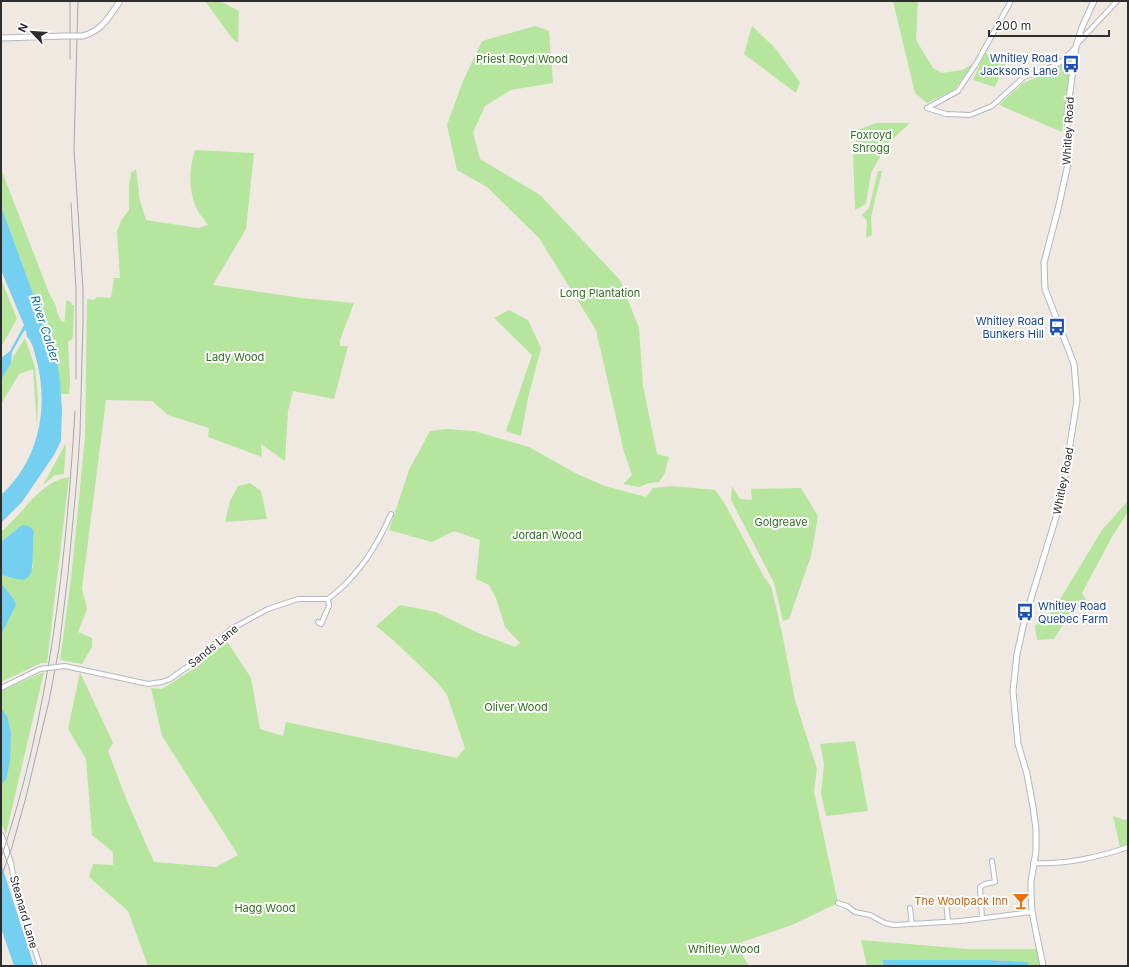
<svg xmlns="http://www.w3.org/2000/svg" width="1129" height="967" font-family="Inter,sans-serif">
<rect width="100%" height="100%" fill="#efe9e1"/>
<g fill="#b6e59e">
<path d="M 205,1 L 220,1 L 239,11 L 238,43 L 232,38 Z"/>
<path d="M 893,1 L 918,1 L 916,40 L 933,68 L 942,73 L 962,70 L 973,64 L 954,90 L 927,103 L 915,93 Z"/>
<path d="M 535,26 L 549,31 L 553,83 L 511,90 L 485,106 L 473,132 L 480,159 L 540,195 L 620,280 L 639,328 L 643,386 L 657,454 L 669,457 L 665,473 L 659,482 L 649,483 L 639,487 L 623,484 L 632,475 L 624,452 L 596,330 L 539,238 L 487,187 L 457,170 L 447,125 L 463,81 L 482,41 Z"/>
<path d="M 752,26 L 774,47 L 800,82 L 796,93 L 744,54 Z"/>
<path d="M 985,53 L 1006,62 L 995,87 L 973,80 Z"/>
<path d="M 1071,57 L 1062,132 L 999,105 L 1023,83 L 1057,69 Z"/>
<path d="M 876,123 L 910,123 L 887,144 L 871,173 L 866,204 L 855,210 L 853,154 L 858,130 Z"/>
<path d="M 195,150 L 254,153 L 246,229 L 213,285 L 301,298 L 354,303 L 340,340 L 340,346 L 348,346 L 334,399 L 293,391 L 288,411 L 285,461 L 261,444 L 262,457 L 208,437 L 209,428 L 168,415 L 152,401 L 106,400 L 82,589 L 87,609 L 78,632 L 92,638 L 92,647 L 82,664 L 60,660 L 71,579 L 85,437 L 87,299 L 94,300 L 97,297 L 111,298 L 114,278 L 120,278 L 117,232 L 121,221 L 129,210 L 129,186 L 131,173 L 136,169 L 140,201 L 146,220 L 198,228 L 208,225 C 204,219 198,213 196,207 C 188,188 189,169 195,150 Z"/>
<path d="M 1,169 L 49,293 L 56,306 L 57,312 L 61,321 L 64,322 L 65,320 L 66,300 L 71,302 L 72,305 L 74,305 L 73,335 L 72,339 L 68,342 L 70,382 L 69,394 L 61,394 L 56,349 L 42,318 L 1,206 Z"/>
<path d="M 878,171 L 882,171 L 871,217 L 872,235 L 866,238 L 867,221 L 862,215 L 869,208 Z"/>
<path d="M 1,279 L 17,319 L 1,347 Z"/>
<path d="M 509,310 L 528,320 L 541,348 L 528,398 L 521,436 L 506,431 L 532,355 L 494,318 Z"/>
<path d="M 25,338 L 35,367 L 38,400 L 37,427 L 33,369 L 19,374 L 1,404 L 1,380 L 11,363 L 13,357 Z"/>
<path d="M 447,429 L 474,431 L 529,447 L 577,474 L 605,486 L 646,497 L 653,488 L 671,486 L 715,490 L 725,504 L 764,577 L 771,586 L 782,633 L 795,700 L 817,769 L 814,791 L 838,903 L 792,925 L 742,942 L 741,953 L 749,966 L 148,966 L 128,911 L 89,877 L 93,864 L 113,865 L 113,852 L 92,835 L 86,759 L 68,729 L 80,672 L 113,743 L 108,751 L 127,801 L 154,862 L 216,867 L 238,855 L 162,736 L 151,688 L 162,689 L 198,666 L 226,640 L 251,678 L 260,729 L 283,736 L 286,722 L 457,758 L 465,748 L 447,695 L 437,682 L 393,640 L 376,626 L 400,605 L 436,612 L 478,633 L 515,647 L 520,643 L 505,627 L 496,598 L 489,585 L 476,579 L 480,540 L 454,531 L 432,542 L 389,530 L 409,470 L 430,431 Z"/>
<path d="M 66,443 L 64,474 L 55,475 L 43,485 Z"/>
<path d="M 69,477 L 47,663 L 41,663 L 1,682 L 1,635 L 16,605 L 14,599 L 1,583 L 1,575 L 16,579 L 33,568 L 32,562 L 34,531 L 22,525 L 1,542 L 1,532 C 23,514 39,482 69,477 Z"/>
<path d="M 250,483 L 261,491 L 267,519 L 225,522 L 230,501 L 238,486 Z"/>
<path d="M 732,486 L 740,499 L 752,500 L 751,489 L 801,488 L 818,516 L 811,556 L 789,619 L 783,621 L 774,583 L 731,500 Z"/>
<path d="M 1128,501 L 1128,512 L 1113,535 L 1082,593 L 1094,613 L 1074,606 L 1054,639 L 1037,640 L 1035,626 L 1053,611 L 1102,530 Z"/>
<path d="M 44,672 L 6,834 L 1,824 L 1,784 L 6,780 L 1,691 Z"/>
<path d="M 855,741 L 868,811 L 826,816 L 821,794 L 824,764 L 820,744 Z"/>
<path d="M 1113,816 L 1125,820 L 1128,819 L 1128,844 L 1120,847 Z"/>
<path d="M 861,940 L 968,949 L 1037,949 L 1040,966 L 1029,966 L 1028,962 L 991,960 L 882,960 L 884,966 L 867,966 Z"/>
</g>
<g fill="#75cff0">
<path d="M 1,206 L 42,318 L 56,349 L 60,382 L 62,409 L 61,441 L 54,455 L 22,502 L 1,523 L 1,495 C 38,462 49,410 37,362 C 35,355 33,342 27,337 L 26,330 L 24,331 L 12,352 L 11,363 L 1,380 L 1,358 L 10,351 L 24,325 L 1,270 Z"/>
<path d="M 22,525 L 29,526 L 34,531 C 33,539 33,570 31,573 C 29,576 27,578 24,580 L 16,579 L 1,575 L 1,542 Z"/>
<path d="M 1,583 L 14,599 L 16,605 L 1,635 Z"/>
<path d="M 1,708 L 7,716 L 11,733 L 10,761 L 6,780 L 1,784 Z"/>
<path d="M 1,863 L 34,966 L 14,966 L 1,928 Z"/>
<path d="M 882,960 L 991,960 L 1028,962 L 1029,966 L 884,966 Z"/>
</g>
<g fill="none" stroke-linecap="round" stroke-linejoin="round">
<g stroke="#b4b7c1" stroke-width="6">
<g id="minor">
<path d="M 1011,1 L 976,64 L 958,91 L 927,108 L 946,114 L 970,115 L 992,106 L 1024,77 L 1047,69 L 1061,62 L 1076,47"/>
<path d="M 1078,43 L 1117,1"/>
<path d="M 318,622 L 321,624 L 329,606 L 328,599"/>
<path d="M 65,666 L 148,684 L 162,682 L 170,679 L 194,662 L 231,629 L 268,609 L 298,599 L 328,599 C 336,592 345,586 351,578 C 368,560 381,537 391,514"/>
<path d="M 1,688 L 40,669"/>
<path d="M 1033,863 C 1063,865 1100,857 1128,847"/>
<path d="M 11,864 L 17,894 L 40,966"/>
<path d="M 946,900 L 948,922"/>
<path d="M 838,903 L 847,906 L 855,912 L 870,915 L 885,923 L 894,925 L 961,921 L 1032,912"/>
<path d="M 910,908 L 912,924"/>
<path d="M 982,918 L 980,887 L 985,884 L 995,882 L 992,861"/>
</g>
</g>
<g stroke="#b4b7c1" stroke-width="7">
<g id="tertiary">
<path d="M 82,36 C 101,32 110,16 120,1"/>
<path d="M 1,38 L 65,36"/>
<path d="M 1,835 L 11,864"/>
<path d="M 1043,966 L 1032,912 L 1031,894 L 1031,882 L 1036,851 L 1036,829 L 1033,807 L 1027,774 L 1018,744 L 1013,691 L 1017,654 L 1025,618 L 1061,501 L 1077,400 L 1074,364 L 1045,289 L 1044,263 L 1059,205 L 1069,159 L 1067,114 L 1076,47 L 1082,27 L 1094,1"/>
</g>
</g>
<use href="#minor" stroke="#fff" stroke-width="4"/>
<use href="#tertiary" stroke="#fff" stroke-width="5"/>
<g stroke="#a3a6b8" stroke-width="1">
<path d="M 70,1 L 70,59"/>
<path d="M 71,203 L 76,289 L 76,379"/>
<path d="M 1,858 C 50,714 66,561 75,411"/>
<path d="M 1,877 L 12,847 L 26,797 L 49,701 L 59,648 L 68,574 L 77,477 L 80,433 L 83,322 L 83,290 L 74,149 L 78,1"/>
</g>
<g stroke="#b4b7c1" stroke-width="6" stroke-linecap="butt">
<path id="minor-bridge" d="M 40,669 L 65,666"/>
</g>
<g stroke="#b4b7c1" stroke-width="7" stroke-linecap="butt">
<path id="tertiary-bridge" d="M 65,36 L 82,36"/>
</g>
<use href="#minor-bridge" stroke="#fff" stroke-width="4"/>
<use href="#tertiary-bridge" stroke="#fff" stroke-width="5"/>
</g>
<defs>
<g id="bus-bare" transform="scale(1.38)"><path d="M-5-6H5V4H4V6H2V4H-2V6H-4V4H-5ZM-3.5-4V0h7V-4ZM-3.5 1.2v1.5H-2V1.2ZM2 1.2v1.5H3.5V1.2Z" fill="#1a4fb4" stroke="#fff" stroke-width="2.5" paint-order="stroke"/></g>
<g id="bar-bare" transform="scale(1.38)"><path d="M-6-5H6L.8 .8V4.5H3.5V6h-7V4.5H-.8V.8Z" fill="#e8710a" stroke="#fff" stroke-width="2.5" paint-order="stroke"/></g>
</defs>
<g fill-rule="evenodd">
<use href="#bus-bare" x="1071" y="64"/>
<use href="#bus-bare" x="1057" y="327"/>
<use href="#bus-bare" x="1025" y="612"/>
<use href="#bar-bare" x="1021" y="901"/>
</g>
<g text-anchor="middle" stroke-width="4" stroke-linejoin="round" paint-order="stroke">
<g font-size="11" fill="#164399" stroke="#fff" text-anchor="end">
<text x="1058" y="62">Whitley Road<tspan x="1058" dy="13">Jacksons Lane</tspan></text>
<text x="1044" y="325">Whitley Road<tspan x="1044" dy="13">Bunkers Hill</tspan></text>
<text x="1038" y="610" text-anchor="start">Whitley Road<tspan x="1038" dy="13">Quebec Farm</tspan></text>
</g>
<g font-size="11" fill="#2c6e1b" stroke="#fff">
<text x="522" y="63">Priest Royd Wood</text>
<text x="871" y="139">Foxroyd<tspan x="871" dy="13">Shrogg</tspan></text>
<text x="600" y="297">Long Plantation</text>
<text x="235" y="361">Lady Wood</text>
<text x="781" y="526">Golgreave</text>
<text x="547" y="539">Jordan Wood</text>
<text x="516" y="711">Oliver Wood</text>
<text x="265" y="912">Hagg Wood</text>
<text x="724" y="953">Whitley Wood</text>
</g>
<g font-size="11" fill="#2e2e2e" stroke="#fff">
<text transform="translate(1068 131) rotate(-87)" y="4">Whitley Road</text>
<text transform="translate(1063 481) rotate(-79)" y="4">Whitley Road</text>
<text transform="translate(213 646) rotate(-39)" y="4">Sands Lane</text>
<text transform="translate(24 912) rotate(74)" y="4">Steanard Lane</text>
</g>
<g font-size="11" fill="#c56008" stroke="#fff" text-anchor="end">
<text x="1008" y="905">The Woolpack Inn</text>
</g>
<g font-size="12" font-style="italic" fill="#0d6fa3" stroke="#fff">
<text transform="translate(45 329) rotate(72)" y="4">River Calder</text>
</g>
</g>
<rect width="1129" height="967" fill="none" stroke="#2e2e2e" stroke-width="4"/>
<g transform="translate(32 32) rotate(295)" stroke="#ffffff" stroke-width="3" paint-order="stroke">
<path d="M0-3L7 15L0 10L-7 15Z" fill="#2e2e2e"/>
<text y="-6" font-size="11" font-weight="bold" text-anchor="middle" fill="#2e2e2e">N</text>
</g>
<path d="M989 30v6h120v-6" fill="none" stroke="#2e2e2e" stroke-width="2"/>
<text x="995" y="30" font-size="12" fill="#2e2e2e" stroke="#ffffff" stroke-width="3" paint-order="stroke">200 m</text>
</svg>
